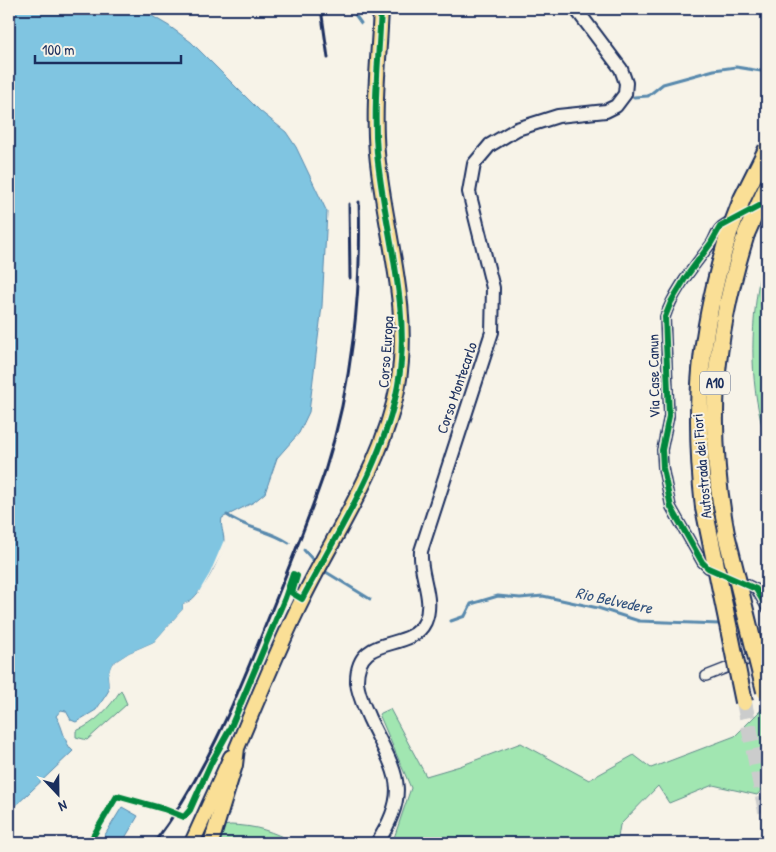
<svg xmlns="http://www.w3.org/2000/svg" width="776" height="852" font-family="'Patrick Hand',sans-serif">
<rect width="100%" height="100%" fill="#f7f3e8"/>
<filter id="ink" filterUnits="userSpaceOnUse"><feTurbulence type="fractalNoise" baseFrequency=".02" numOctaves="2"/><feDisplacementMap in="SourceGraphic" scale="10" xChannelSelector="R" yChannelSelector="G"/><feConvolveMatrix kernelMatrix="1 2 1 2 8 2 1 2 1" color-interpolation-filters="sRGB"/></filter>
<g filter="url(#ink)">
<g fill="#a1e6b1" stroke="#5e8a88">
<path d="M 767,273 L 767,442 C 749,389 750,330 760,275 Z"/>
<path d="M 121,690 L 127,704 L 87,740 L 76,737 L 76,731 C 96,723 109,708 121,690 Z"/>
<path d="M 767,704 L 767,784 L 757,795 L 713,785 L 669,803 L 658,786 L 620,825 L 617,843 L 552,843 L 540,840 L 440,837 L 432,843 L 398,843 L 394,838 L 411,788 L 379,714 L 390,709 L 426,776 L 460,766 L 521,743 L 589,780 L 634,755 L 651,768 L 735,736 Z"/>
<path d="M 231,825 C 258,826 271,831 295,843 L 217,843 L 221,826 Z"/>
</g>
<g fill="#80c5e1" stroke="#5889ad">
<path d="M 9,9 L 120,9 L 122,11 L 134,9 L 147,13 L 169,26 L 191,42 L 260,111 L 286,132 L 296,147 L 327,212 L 322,306 L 309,412 L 299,433 L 277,458 L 265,493 L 254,502 L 222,518 C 220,526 224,533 224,541 C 222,556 199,602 183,604 L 183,609 L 154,642 L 129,653 L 112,664 L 108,675 L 109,690 L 106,695 L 96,710 L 76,722 L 71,720 L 66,711 L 61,710 L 56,716 C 63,726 64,744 73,751 L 9,812 Z"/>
<path d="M 122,807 L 138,816 L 122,843 L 112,843 L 103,838 Z"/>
</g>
<path fill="#f7f3e8" d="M 224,540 L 225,543 L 221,555 L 196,601 L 186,606 L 168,631 L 156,644 L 130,655 L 114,666 L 110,675 L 111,690 L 109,690 L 108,674 L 112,664 L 129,653 L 154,642 L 183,609 L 183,604 L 194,600 L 210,573 Z"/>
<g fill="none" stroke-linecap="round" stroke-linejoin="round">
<g stroke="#5889ad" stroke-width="3">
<path d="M 351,9 L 361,23"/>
<path d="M 634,97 L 648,96 L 663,84 L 714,70 L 736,67 L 767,72"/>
<path d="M 227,515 C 246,529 270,530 289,543"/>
<path d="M 304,550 L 313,560"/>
<path d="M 326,572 L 370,599"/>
<path d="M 451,621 L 465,616 L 471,604 L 498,596 L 520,598 L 543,596 L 598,608 L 639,621 L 719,624"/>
</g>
<path stroke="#cbcccc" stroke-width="16" stroke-dasharray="16 8" stroke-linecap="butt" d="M 744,702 L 767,816"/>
<g stroke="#1b2f5e" stroke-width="12">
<g id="minor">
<path d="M 719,572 L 708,568 L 702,562 L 671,507 L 663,468 L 662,450 L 669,416 L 665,317 C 674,290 693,268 710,245 C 715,239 715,231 722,226 C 732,218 745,214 756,208"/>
<path d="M 736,579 L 756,589 L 767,608"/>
<path d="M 706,676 L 767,652"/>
</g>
</g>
<g stroke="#1b2f5e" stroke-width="16">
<path id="secondary" d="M 377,843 C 413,788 394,771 369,718 C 364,706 358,695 357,682 C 356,631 410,654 425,622 C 435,599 419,575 421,551 L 492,332 L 493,288 L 469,192 L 474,164 L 490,145 L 517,129 L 558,116 L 606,111 L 616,106 L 625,94 L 626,83 L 621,69 L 576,9"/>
</g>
<g stroke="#1b2f5e" stroke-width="18">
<g id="primary">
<path d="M 192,843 L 231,757"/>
<path d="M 211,843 L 235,765 L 237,748 C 258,698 279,646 303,598 C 337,529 384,462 398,385 C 412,307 384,230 377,153 C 373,106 379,56 381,9"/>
</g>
</g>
<g stroke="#1b2f5e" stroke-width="20">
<g id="motorway">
<path d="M 704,508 C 693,404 699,333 729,233"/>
<path d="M 726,534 C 706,425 713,340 746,234"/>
</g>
</g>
<use href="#minor" stroke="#f7f3e8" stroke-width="9"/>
<use href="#secondary" stroke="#f7f3e8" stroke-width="12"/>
<use href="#primary" stroke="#fadf96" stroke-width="14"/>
<use href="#motorway" stroke="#fadf96" stroke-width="16"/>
<g stroke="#1b2f5e" stroke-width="3">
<path d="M 321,9 L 328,58"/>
<path d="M 349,204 L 350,278"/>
<path d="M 154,843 C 203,778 234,704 264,629 C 285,577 307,524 325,471 C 352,386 362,291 359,202"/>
</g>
<g stroke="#1b2f5e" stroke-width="20" stroke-linecap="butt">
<g id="motorway-bridge">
<path d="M 729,233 L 742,199 L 767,149"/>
<path d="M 746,234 L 767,187"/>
<path d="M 704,508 L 744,702"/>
<path d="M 726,534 L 765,691"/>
</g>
</g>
<use href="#motorway-bridge" stroke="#fadf96" stroke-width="16"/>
<g stroke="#f7f3e8" stroke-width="9">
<g id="cycleway">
<path d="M 767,202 L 720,227 L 711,243 L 686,277 L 671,302 L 665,317 L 669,416 L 662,450 L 663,468 L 671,507 L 702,562 L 708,568 L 756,589 L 767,608"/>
<path d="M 89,843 L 117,796 L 164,809 L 184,817 L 190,810 L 211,763 L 230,729 L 285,598 L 293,574 L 297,576 L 292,593 L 302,599 C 338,531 384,462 398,385 C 412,307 384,230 377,153 C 373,105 379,56 381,9"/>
</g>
</g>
<use href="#cycleway" stroke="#00873e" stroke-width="6"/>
</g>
</g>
<g text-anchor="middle" stroke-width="4" stroke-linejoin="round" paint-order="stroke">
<rect fill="#f7f3e8" stroke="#5d6a87" stroke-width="1" x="700" y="371.5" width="30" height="23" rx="4"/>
<g font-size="14" font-weight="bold" fill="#1b2f5e">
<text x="715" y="388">A10</text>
</g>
<g font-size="15" fill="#1b2f5e" stroke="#f7f3e8">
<text transform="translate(386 352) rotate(-86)" y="5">Corso Europa</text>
<text transform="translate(654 376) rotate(-91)" y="5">Via Case Canun</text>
<text transform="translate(457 388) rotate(-71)" y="5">Corso Montecarlo</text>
<text transform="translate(702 466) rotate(-95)" y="5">Autostrada dei Fiori</text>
</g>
<g font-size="16" font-style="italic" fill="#34547f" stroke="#f7f3e8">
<text transform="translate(614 600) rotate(12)" y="6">Rio Belvedere</text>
</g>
</g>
<rect width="776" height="852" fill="none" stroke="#f7f3e8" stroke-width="30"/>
<rect x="15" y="15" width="746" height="822" fill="none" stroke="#1b2f5e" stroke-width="2" filter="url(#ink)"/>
<g transform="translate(58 794) rotate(158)" stroke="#f7f3e8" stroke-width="4" paint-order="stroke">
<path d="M0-4L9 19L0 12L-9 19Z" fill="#1b2f5e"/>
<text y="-8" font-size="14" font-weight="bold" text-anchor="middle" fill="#1b2f5e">N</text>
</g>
<path d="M35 55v8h146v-8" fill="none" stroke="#1b2f5e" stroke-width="2.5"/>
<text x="42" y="55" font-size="15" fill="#1b2f5e" stroke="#f7f3e8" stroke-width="4" paint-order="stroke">100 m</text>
</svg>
